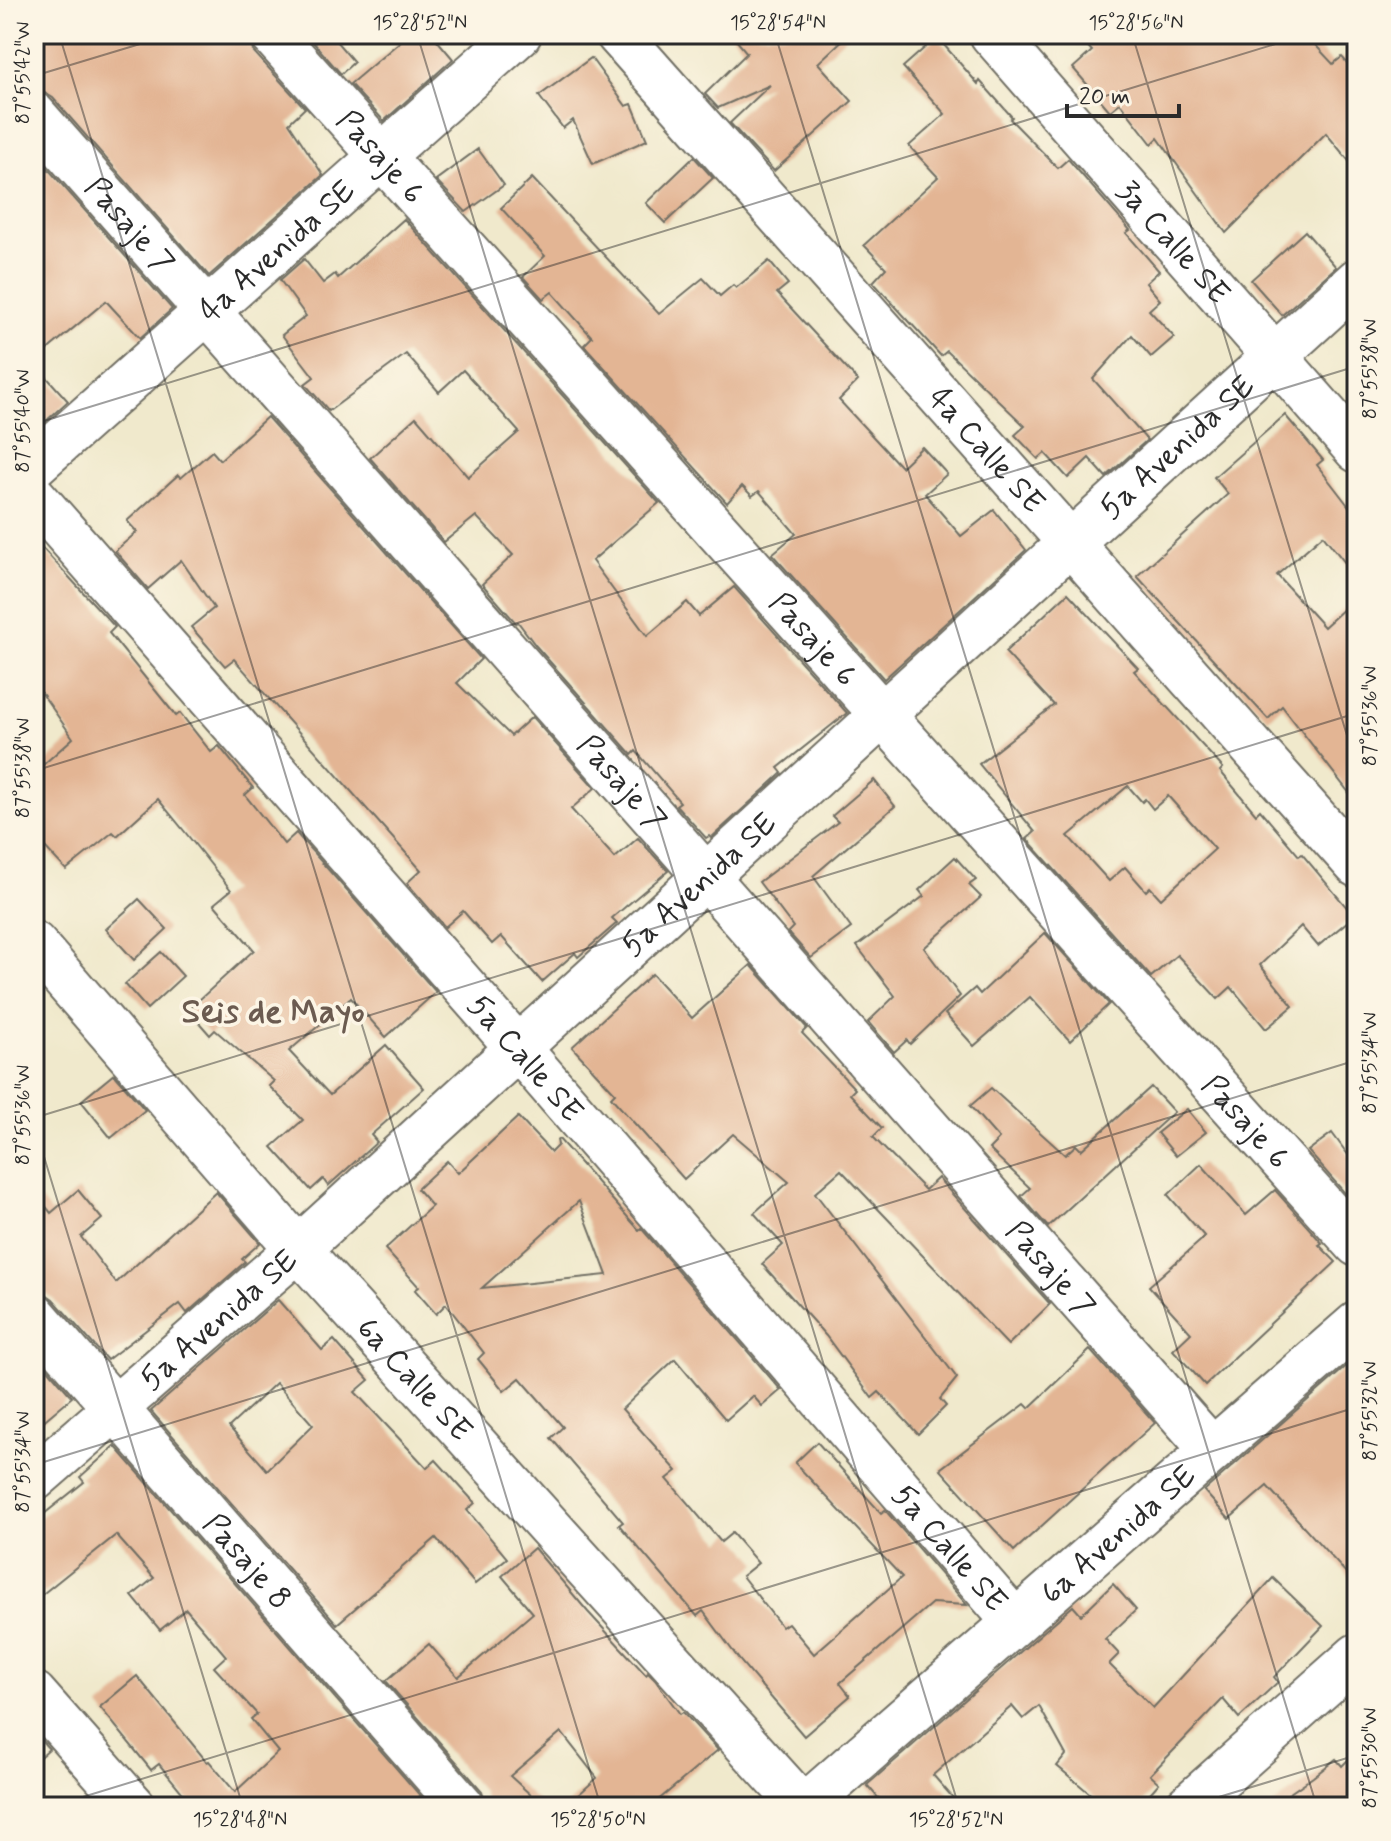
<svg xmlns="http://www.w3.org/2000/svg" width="1391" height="1841" font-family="Mynerve,sans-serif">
<rect width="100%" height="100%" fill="#fcf5e5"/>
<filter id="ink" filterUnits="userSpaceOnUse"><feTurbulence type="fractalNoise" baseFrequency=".0125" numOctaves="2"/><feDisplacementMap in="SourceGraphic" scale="16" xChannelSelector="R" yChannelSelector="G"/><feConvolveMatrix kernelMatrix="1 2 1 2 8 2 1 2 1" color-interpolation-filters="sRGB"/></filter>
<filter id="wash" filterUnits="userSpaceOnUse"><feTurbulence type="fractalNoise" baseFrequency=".006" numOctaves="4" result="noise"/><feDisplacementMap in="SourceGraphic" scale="32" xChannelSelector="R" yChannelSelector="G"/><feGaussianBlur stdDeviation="1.8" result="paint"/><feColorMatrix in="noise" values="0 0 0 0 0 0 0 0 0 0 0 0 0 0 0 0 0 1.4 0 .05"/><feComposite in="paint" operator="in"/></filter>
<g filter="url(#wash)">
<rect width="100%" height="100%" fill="#f0e9cc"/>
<g id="blocks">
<g fill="#e3b594" fill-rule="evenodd">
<path d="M 34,34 L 248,34 L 253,51 L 305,108 L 289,123 L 323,175 L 209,276 L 53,98 L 43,92 L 34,91 Z"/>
<path d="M 306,34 L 330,34 L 354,62 L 341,74 Z"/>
<path d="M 409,34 L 432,34 L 453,59 L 384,121 L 350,84 Z"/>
<path d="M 731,34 L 849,34 L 818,63 L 852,101 L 774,171 L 730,123 L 770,85 L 718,108 L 705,94 L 747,53 Z"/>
<path d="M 1077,34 L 1305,34 L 1333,64 L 1342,57 L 1357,74 L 1357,171 L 1326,133 L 1226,233 L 1158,138 L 1152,144 L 1120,103 L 1110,111 L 1073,68 L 1092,51 Z"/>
<path d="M 937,37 L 978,84 L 980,81 L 1012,117 L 1010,119 L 1058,168 L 1068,159 L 1130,230 L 1126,233 L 1159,271 L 1146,283 L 1160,300 L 1149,310 L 1174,337 L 1151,357 L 1132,335 L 1093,379 L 1147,440 L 1106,477 L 1089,458 L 1068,478 L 1045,453 L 1038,459 L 1015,435 L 1025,426 L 947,351 L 941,356 L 873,282 L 886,268 L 864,245 L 938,177 L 909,146 L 945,114 L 903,67 Z"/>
<path d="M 591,58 L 626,106 L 632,104 L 647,140 L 593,164 L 573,120 L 563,128 L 539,96 Z"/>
<path d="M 478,149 L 504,185 L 466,212 L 436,180 Z"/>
<path d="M 34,153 L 172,309 L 140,338 L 106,301 L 34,361 Z"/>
<path d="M 694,157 L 713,178 L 665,223 L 646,203 Z"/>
<path d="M 532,178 L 659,314 L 703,278 L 720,296 L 733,285 L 736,288 L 769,261 L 788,284 L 777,293 L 858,381 L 839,400 L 901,467 L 922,447 L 947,474 L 925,494 L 961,536 L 994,510 L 1026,550 L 884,679 L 772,554 L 796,534 L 759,491 L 752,496 L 742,486 L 727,503 L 584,345 L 592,337 L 552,292 L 543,299 L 523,277 L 545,256 L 501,208 Z"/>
<path d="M 404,219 L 659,503 L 592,561 L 647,636 L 687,602 L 699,616 L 734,587 L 847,713 L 778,768 L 782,773 L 711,838 L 709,836 L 706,838 L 676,805 L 680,802 L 636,751 L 632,755 L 536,646 L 518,622 L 516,623 L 482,584 L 513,555 L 476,516 L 444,542 L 370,458 L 416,417 L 468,477 L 519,432 L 463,370 L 439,392 L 406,354 L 329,411 L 305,384 L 314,377 L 282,335 L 306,316 L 280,280 L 304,259 L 323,283 L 335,274 L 338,278 Z"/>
<path d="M 1305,231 L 1336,267 L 1282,315 L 1251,280 Z"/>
<path d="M 34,363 L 68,401 L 34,432 Z"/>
<path d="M 1285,415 L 1323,460 L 1317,465 L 1357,517 L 1357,578 L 1323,535 L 1277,575 L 1324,627 L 1357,597 L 1357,803 L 1282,706 L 1268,719 L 1137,576 L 1228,494 L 1214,477 Z"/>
<path d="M 267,417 L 481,659 L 457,683 L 511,736 L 532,717 L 595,788 L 571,809 L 615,858 L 638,838 L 668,871 L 612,918 L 617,923 L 578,957 L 575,953 L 542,982 L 501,936 L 492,944 L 463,911 L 445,927 L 407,883 L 421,870 L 234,659 L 225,666 L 191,627 L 214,608 L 181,560 L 148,589 L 115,551 L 137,532 L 127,521 L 178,475 L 181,478 L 212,451 L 220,460 Z"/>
<path d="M 34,539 L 115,627 L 109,633 L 176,716 L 180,713 L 211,752 L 219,746 L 253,788 L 245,795 L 284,844 L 296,833 L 436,992 L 386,1037 L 351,998 L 289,1051 L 330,1095 L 386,1045 L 424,1088 L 371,1135 L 377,1142 L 328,1186 L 323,1179 L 311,1190 L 272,1147 L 303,1120 L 269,1086 L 274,1081 L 215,1030 L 210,1035 L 188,1010 L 254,950 L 214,904 L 231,890 L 185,832 L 158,799 L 117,836 L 113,832 L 66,870 L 34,835 L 34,773 L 73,738 L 34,682 Z"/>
<path d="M 1068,593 L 1138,668 L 1134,671 L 1223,768 L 1220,771 L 1256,814 L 1260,810 L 1299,856 L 1302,854 L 1354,916 L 1318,946 L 1301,926 L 1260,965 L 1293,1006 L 1266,1029 L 1231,987 L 1218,999 L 1177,955 L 1151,977 L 1027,839 L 1035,832 L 979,764 L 1054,705 L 1005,652 ZM 1128,786 L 1142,802 L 1145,799 L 1153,809 L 1168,796 L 1215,849 L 1161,899 L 1150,887 L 1146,891 L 1125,867 L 1109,881 L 1068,836 Z"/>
<path d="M 874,780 L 895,806 L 813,876 L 851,928 L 811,958 L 788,932 L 793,927 L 759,882 L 838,822 L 832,816 Z"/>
<path d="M 955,857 L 976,880 L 969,885 L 981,897 L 924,948 L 960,996 L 910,1044 L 907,1040 L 894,1052 L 868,1022 L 895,996 L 857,946 L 924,896 L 919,890 Z"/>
<path d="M 139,899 L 167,929 L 134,960 L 106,929 Z"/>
<path d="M 1045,933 L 1109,1004 L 1070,1041 L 1030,997 L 974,1046 L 945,1014 L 975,988 L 980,994 Z"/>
<path d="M 161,952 L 183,976 L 147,1009 L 125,984 Z"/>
<path d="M 751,965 L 807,1028 L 802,1033 L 855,1089 L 850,1094 L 882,1128 L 873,1137 L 925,1190 L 938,1178 L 1050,1304 L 1008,1345 L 841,1170 L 815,1193 L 957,1378 L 940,1399 L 946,1406 L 918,1434 L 879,1392 L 872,1398 L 826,1336 L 762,1264 L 783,1245 L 754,1213 L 789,1182 L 733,1134 L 684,1179 L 611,1097 L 615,1093 L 572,1047 L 652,974 L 692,1018 Z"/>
<path d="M 114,1074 L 145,1110 L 111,1138 L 81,1101 Z"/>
<path d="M 1151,1087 L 1174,1112 L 1048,1227 L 1021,1196 L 1030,1188 L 989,1149 L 999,1139 L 970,1106 L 991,1088 L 1065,1155 L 1076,1145 L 1081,1150 Z"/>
<path d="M 1187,1109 L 1206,1132 L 1176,1156 L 1157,1133 Z"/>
<path d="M 518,1117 L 551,1152 L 558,1145 L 557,1140 L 559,1139 L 639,1230 L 641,1228 L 781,1390 L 762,1406 L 753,1396 L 726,1420 L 675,1359 L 622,1409 L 677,1471 L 667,1479 L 721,1542 L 732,1533 L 758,1563 L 742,1576 L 782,1627 L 788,1623 L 814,1654 L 902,1577 L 795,1463 L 817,1442 L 881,1513 L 885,1510 L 967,1605 L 932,1603 L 840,1683 L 850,1696 L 804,1736 L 741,1662 L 703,1611 L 697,1616 L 619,1525 L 623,1522 L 551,1438 L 563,1427 L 520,1378 L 504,1391 L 478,1359 L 484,1353 L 446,1304 L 436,1314 L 415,1290 L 419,1287 L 385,1249 L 432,1206 L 417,1189 L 447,1161 L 458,1173 ZM 579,1201 L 607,1275 L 482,1288 Z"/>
<path d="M 1332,1133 L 1357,1167 L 1357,1207 L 1308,1151 Z"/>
<path d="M 1201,1164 L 1246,1215 L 1275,1190 L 1322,1243 L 1319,1245 L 1336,1262 L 1205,1385 L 1173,1350 L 1191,1333 L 1149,1286 L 1205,1237 L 1168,1195 Z"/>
<path d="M 78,1190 L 102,1219 L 81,1237 L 116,1283 L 216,1192 L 260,1243 L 242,1259 L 245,1262 L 187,1313 L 180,1304 L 107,1360 L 53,1299 L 43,1292 L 34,1291 L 34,1192 L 51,1213 Z"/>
<path d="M 278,1300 L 322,1350 L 334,1340 L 369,1380 L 355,1392 L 427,1468 L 436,1460 L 475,1503 L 467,1510 L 507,1558 L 475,1584 L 436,1538 L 337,1624 L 151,1411 ZM 276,1383 L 313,1425 L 267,1470 L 229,1427 Z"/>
<path d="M 1090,1350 L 1155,1423 L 1014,1551 L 940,1469 L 1025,1404 L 1029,1408 Z"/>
<path d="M 37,1356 L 72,1397 L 34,1429 L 34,1358 Z"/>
<path d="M 1357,1357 L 1357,1585 L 1267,1486 L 1229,1519 L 1204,1491 Z"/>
<path d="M 115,1446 L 430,1807 L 194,1807 L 159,1764 L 151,1770 L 100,1707 L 137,1676 L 207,1762 L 209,1761 L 235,1792 L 278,1752 L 251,1719 L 257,1714 L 214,1667 L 226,1656 L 186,1609 L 160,1630 L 132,1596 L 154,1578 L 116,1535 L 34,1601 L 34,1522 L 84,1482 L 80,1477 Z"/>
<path d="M 534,1548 L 588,1612 L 646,1675 L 648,1673 L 655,1680 L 680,1714 L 683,1712 L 718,1750 L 650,1807 L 565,1807 L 597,1778 L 561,1732 L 510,1776 L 544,1807 L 487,1807 L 482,1791 L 386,1681 L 429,1644 L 458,1677 L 533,1613 L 502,1576 Z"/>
<path d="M 1273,1578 L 1323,1626 L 1274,1677 L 1278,1682 L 1239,1718 L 1223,1699 L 1150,1775 L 1159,1783 L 1138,1807 L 1106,1807 L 1057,1766 L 1066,1755 L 1039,1706 L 1023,1719 L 1012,1706 L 933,1775 L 961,1807 L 886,1807 L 867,1785 L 1073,1606 L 1081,1615 L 1113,1584 L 1136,1610 L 1105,1639 L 1119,1654 L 1109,1664 L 1153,1708 Z"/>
<path d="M 34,1732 L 49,1749 L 34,1762 Z"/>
<path d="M 1357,1751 L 1357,1807 L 1270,1807 L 1313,1777 L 1336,1759 L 1342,1766 Z"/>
</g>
</g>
</g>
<g filter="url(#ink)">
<use href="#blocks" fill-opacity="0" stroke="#706e63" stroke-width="2"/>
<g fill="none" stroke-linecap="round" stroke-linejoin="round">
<g stroke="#706e63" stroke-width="48">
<g id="minor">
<path id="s1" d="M 272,34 L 1357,1244"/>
<path id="s2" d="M 618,34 L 1357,865"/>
<path id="s3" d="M 992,34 L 1357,450"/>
<path id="s4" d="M 34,115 L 1212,1450"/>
<path id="s5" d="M 34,465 L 519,34"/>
<path id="s6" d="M 34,497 L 518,1048 L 1015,1622"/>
<path id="s7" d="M 34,944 L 298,1249 L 803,1807"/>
<path id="s8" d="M 34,1315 L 463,1807"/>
<path id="s9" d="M 34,1479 L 298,1249 L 1357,281"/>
<path d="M 34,1694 L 134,1807"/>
<path id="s10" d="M 804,1807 L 1357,1324"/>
<path d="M 1187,1807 L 1357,1656"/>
</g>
</g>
<use href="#minor" stroke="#fff" stroke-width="44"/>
</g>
</g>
<path fill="none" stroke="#2b2b2b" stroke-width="2" stroke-opacity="0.45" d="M 59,34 L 601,1807M 417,34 L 959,1807M 775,34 L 1317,1807M 1132,34 L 1357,768M 34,76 L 173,34M 34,424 L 1308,34M 34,771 L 1357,366M 34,1118 L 1357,713M 34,1124 L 243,1807M 34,1465 L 1357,1060M 50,1807 L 1357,1407M 1186,1807 L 1357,1755"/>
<g text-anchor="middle" stroke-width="7" stroke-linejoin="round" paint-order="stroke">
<g font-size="32" fill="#2b2b2b" stroke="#fcf5e5">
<text dy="11" stroke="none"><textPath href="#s1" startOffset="164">Pasaje 6</textPath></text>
<text dy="11" stroke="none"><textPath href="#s4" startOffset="146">Pasaje 7</textPath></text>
<text dy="11" stroke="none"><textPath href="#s3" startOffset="276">3a Calle SE</textPath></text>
<text dy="11" stroke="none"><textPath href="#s5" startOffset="324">4a Avenida SE</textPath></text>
<text dy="11" stroke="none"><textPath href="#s9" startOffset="1540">5a Avenida SE</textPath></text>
<text dy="11" stroke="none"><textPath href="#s2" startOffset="556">4a Calle SE</textPath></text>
<text dy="11" stroke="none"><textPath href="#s1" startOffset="812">Pasaje 6</textPath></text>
<text dy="11" stroke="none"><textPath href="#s4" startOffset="890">Pasaje 7</textPath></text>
<text dy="11" stroke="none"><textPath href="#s9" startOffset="892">5a Avenida SE</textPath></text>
<text dy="11" stroke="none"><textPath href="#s6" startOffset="746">5a Calle SE</textPath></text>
<text dy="11" stroke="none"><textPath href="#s1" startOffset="1460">Pasaje 6</textPath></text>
<text dy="11" stroke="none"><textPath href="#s4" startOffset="1538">Pasaje 7</textPath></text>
<text dy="11" stroke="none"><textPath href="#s9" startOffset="244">5a Avenida SE</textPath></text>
<text dy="11" stroke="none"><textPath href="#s7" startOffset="578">6a Calle SE</textPath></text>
<text dy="11" stroke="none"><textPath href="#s10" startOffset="416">6a Avenida SE</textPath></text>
<text dy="11" stroke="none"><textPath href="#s6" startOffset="1394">5a Calle SE</textPath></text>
<text dy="11" stroke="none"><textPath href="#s8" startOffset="326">Pasaje 8</textPath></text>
</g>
<g font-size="34" font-weight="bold" fill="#6b5b50" stroke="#fcf5e5">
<text x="273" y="1022">Seis de Mayo</text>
</g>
</g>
<rect width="1391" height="1841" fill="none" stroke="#fcf5e5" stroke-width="88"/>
<path d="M1067 104v12h112v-12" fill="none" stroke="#2b2b2b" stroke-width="4"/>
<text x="1079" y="104" font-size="24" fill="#2b2b2b" stroke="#fcf5e5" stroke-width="6" paint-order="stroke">20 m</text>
<rect x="44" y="44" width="1303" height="1753" fill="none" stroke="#2b2b2b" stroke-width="3"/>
<g font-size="20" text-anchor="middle" fill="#2b2b2b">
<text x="420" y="29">15°28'52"N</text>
<text x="778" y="29">15°28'54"N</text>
<text x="1136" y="29">15°28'56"N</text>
<text transform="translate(22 73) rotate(-90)" y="7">87°55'42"W</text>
<text transform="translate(1369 369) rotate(-90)" y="7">87°55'38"W</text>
<text transform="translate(22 421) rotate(-90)" y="7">87°55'40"W</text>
<text transform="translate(1369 716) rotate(-90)" y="7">87°55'36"W</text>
<text transform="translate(22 768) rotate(-90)" y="7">87°55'38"W</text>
<text transform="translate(1369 1063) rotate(-90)" y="7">87°55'34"W</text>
<text transform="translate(22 1115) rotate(-90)" y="7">87°55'36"W</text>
<text transform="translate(1369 1411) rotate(-90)" y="7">87°55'32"W</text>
<text transform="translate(22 1462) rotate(-90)" y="7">87°55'34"W</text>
<text transform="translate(1369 1758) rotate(-90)" y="7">87°55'30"W</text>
<text x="240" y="1826">15°28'48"N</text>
<text x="598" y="1826">15°28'50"N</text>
<text x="956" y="1826">15°28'52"N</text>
</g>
</svg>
